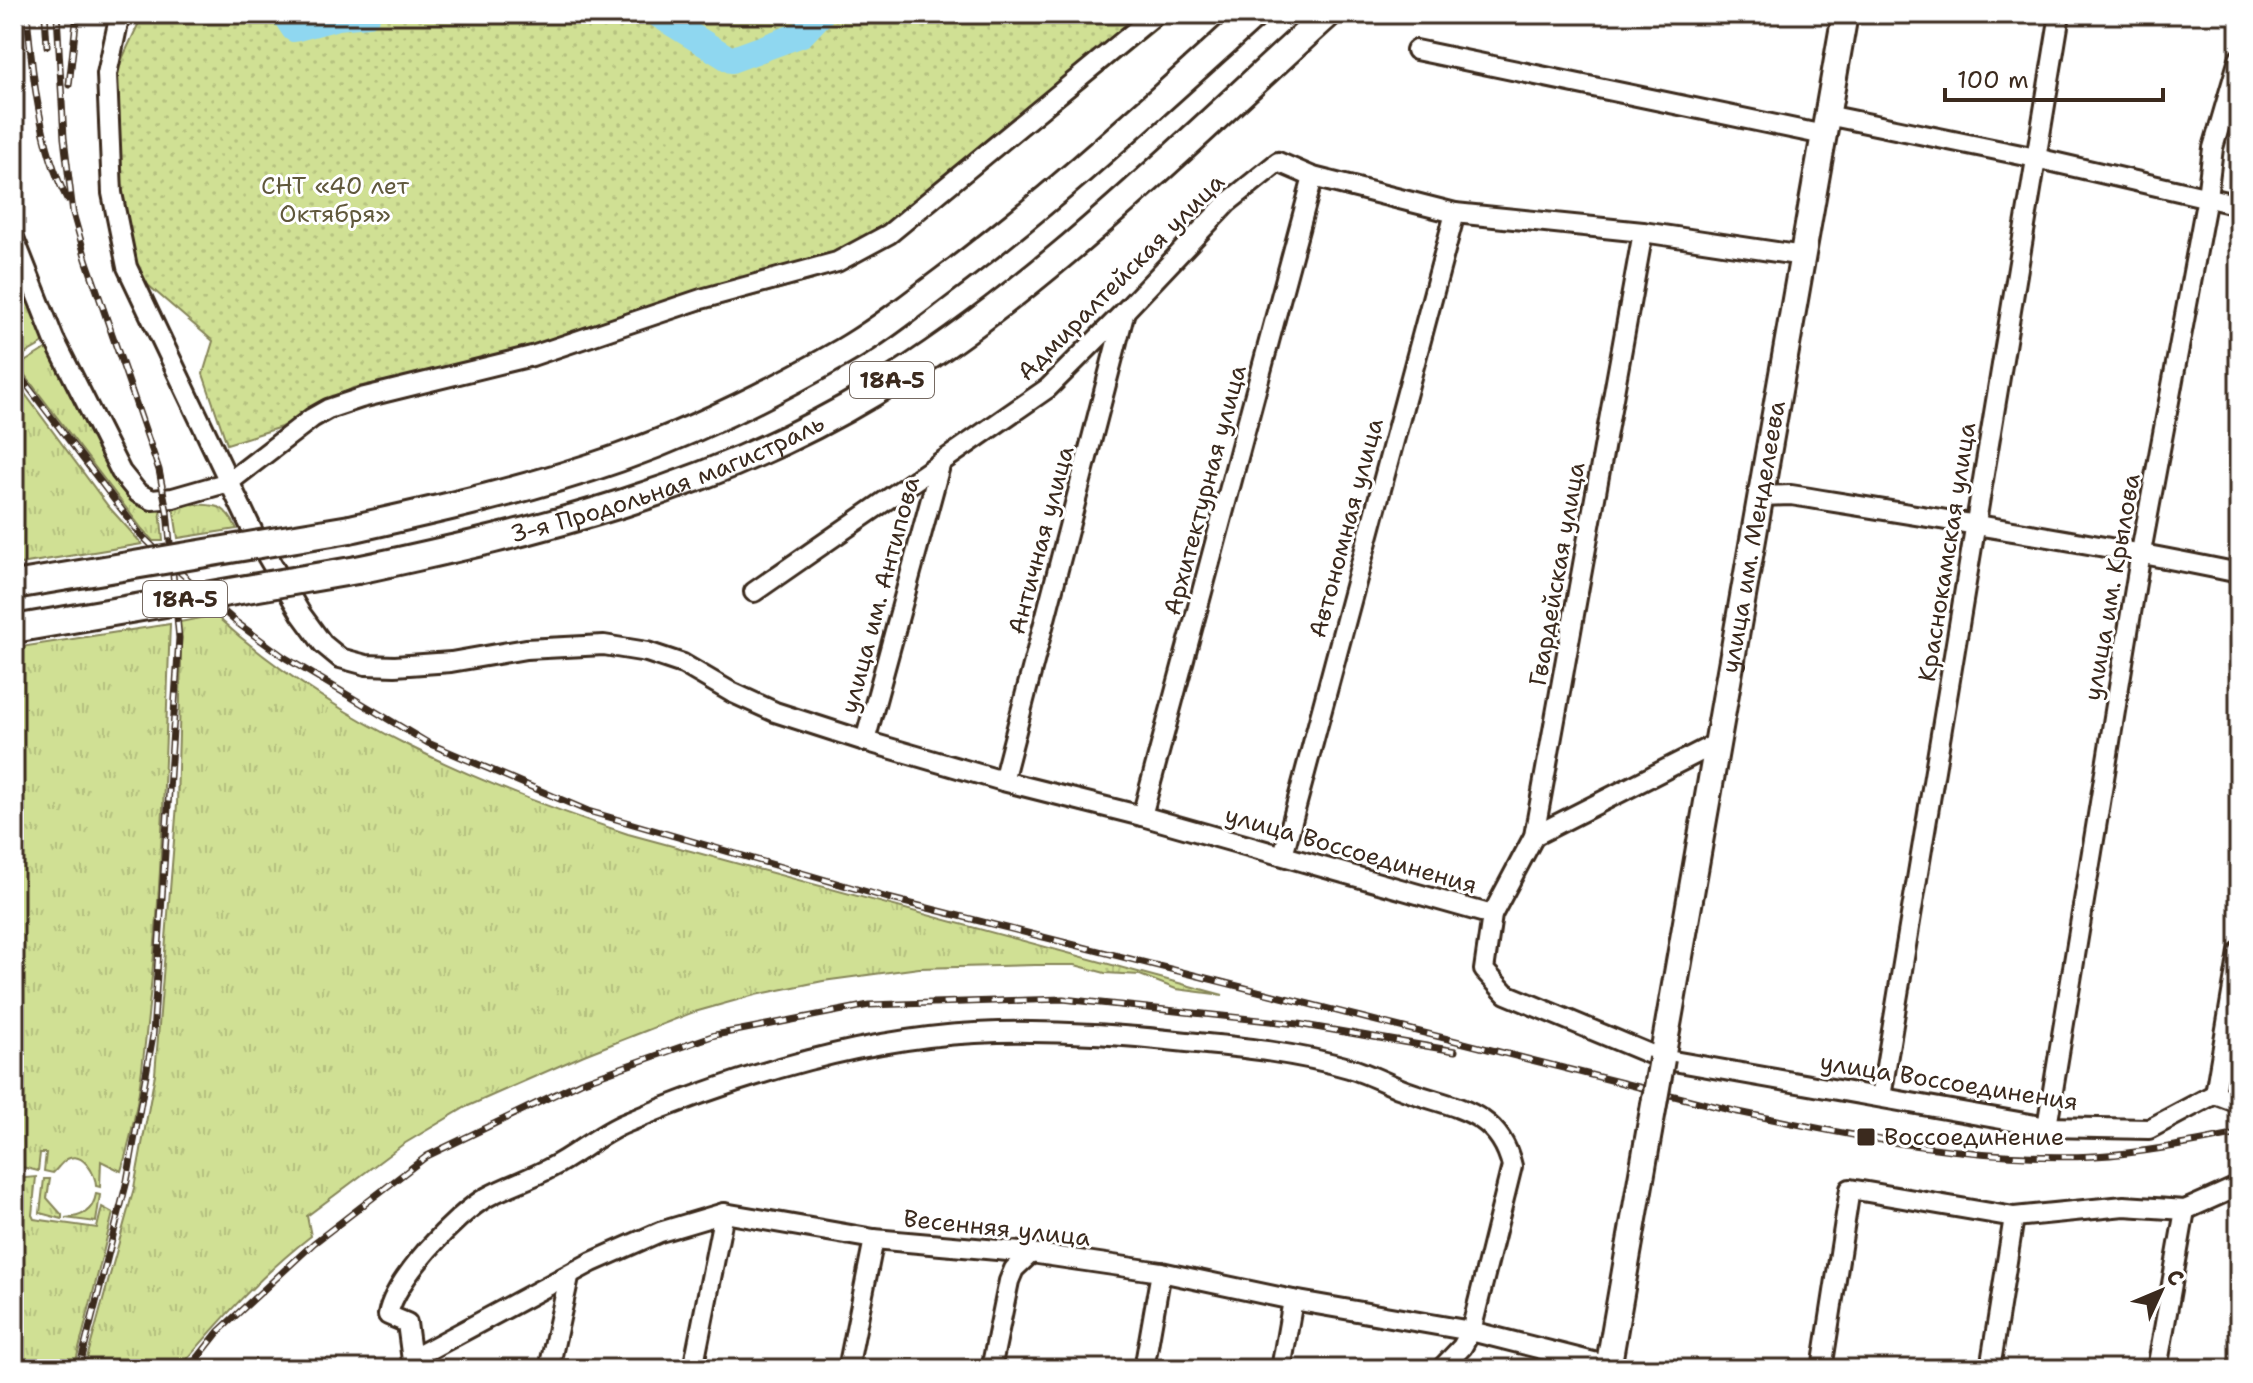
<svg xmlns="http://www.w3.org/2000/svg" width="2253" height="1383" font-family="'Shantell Sans',sans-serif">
<defs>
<pattern id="grass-tufts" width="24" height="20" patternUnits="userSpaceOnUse" patternTransform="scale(2)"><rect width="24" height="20" fill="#d0e094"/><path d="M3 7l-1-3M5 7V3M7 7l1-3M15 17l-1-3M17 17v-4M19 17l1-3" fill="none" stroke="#b4c07f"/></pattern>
<pattern id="garden-dots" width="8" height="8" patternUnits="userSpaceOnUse" patternTransform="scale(2)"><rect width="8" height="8" fill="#d0e094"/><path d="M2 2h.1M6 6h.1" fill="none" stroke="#b4c07f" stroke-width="1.8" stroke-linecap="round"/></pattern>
</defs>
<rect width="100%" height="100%" fill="#fff"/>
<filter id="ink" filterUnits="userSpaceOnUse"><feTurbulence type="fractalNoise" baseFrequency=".0125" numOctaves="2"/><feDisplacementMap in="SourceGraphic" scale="16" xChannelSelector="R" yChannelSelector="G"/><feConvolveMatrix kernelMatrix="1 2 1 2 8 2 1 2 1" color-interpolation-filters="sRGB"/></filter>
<g filter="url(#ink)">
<g fill="url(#grass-tufts)" stroke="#868559" stroke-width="2">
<path d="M 14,262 L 45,337 L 42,344 L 14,360 Z"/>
<path d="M 47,348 L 54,351 L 114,471 L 160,508 L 163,541 L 153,541 L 142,529 L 18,366 Z"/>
<path d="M 14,379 L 108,506 L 142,544 L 14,565 Z"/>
<path d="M 183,503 C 212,508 221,497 237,529 L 178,538 L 173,506 Z"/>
<path d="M 215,615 C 332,722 479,785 628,834 L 1223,995 L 1176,989 L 1140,975 L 1105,973 L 1075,965 L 1035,965 L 919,968 L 823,981 L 755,995 L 691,1013 L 584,1055 L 466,1107 L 402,1145 L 307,1216 L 311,1236 C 261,1275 219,1321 179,1369 L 84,1369 L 134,1188 L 155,1074 L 177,804 L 181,661 L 180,622 Z"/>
<path d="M 170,624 C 165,748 163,873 150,996 C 144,1054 139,1115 121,1171 L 101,1161 L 100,1187 L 96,1186 C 96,1174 83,1151 67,1159 C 62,1162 57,1169 53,1173 L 44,1171 L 46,1153 L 40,1153 L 38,1171 L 14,1165 L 14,648 Z"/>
<path d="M 36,1177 L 32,1215 L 34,1219 L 97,1228 L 102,1207 L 113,1213 L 74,1369 L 14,1369 L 14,1179 Z"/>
<path d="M 44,1179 L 50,1179 L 47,1198 L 62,1215 L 62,1219 L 40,1213 Z"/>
<path d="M 96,1194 L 100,1195 L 96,1222 L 65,1218 C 81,1217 93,1212 96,1194 Z"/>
</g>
<path fill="url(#garden-dots)" stroke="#868559" stroke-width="2" d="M 143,14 L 1174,14 L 896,241 L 823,277 L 648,325 L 353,388 L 281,427 L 227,444 L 203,374 L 213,341 L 148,285 L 135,264 L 122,192 L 116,72 Z"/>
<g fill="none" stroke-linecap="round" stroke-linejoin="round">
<g stroke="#8fd7f0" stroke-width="26">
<path d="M 284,14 L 294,29 L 338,17 L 368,14"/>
<path d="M 657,14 L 731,60 L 802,34 L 821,14"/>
</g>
<g stroke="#3b2a1e" stroke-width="24">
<g id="minor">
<path d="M 120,14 L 107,74 L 112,193 L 127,267 L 254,534 L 301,614 L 323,644 L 340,658 L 366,665 L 395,666 L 451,662 L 526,649 L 604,645 L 647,652 L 683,664 L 731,692 L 775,712 L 865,741 L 1003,781 L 1142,816 L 1492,915"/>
<path d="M 1416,50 L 1824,135"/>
<path d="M 1827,115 L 2036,158 L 2239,205"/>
<path d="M 1643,232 L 1534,836 L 1492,915 L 1484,970 L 1506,994 L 1662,1059 L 2047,1127 L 2149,1129 L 2215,1094"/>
<path d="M 14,238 L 54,339 L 121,472 L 138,493 L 152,500 L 173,498 L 229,482 L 312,418 L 328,409 L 361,398 L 532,356 L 701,299 L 837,262 L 889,234 L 1156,14"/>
<path d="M 1761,496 L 1791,495 C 1941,519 2090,542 2239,573"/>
<path d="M 754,592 L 1048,388 L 1125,311 L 1227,203 L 1278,162 L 1313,177 L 1455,213 L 1643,232 L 1803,256"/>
<path d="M 865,741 L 941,462"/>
<path d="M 1003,781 L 1125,311"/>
<path d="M 1142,816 L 1313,177"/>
<path d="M 1534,836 L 1717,743"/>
<path d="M 1283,855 L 1455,213"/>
<path d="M 2215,1094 L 2239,952"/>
<path d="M 2215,1094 L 2239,1103"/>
<path d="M 1881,1097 L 2060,14"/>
<path d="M 2047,1127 L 2141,552 L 2207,197 L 2213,148 L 2239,59"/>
<path d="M 413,1368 L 407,1323 L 388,1315 C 394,1280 455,1215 487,1197 C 507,1186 530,1179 550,1168 C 576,1155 599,1134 626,1123 C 743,1074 870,1035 998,1032 C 1060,1031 1125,1035 1187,1042 C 1240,1047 1297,1053 1349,1068 C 1366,1073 1384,1082 1401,1089 C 1449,1108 1498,1107 1512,1166 L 1471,1331 L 1462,1347 L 1441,1369"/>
<path d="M 412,1369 L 421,1354 L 592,1262 L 660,1232 L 724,1213 L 874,1239 L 1031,1253 L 1161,1272 L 1293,1300 L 1471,1331 L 1609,1366"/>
<path d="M 549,1369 L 569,1277"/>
<path d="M 693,1369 L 724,1213"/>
<path d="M 848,1369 L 874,1239"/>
<path d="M 991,1369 L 1009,1281 L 1014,1269 L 1031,1253"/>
<path d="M 1144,1369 L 1161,1272"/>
<path d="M 1281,1369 L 1293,1300"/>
<path d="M 1822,1369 L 1850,1189 L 2014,1217 L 2124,1206 L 2185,1210 L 2239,1186"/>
<path d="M 1990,1369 L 2014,1217"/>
<path d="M 2157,1369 L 2185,1210"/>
</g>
</g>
<g stroke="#3b2a1e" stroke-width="30">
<g id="major">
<path id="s1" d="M 1662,1059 L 1845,14"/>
<path d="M 1608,1369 L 1647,1144"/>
</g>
</g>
<g stroke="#3b2a1e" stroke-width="32">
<g id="highway">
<path d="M 350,529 C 440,509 531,489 619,458 C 697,430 772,393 843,352 C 878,332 910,306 942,282 C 1052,200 1153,106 1255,14"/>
<path id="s2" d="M 357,570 C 539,531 712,490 874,392 C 1042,289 1183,145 1328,14"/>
</g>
</g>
<use href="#minor" stroke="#fff" stroke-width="18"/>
<use href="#major" stroke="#fff" stroke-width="24"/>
<use href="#highway" stroke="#fff" stroke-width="26"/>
<g stroke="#3b2a1e" stroke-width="7">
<g id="rail">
<path d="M 27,14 C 32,73 40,147 67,199"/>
<path d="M 45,14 L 47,46"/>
<path d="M 57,14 L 64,138 L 73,213 L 86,259 L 159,470 L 167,511 L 179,638 L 153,1035 L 127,1181 L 79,1369"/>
<path d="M 69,85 L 77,14"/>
<path d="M 14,368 L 141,535 L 173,566 L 236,622 L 284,657 L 428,743 L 588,811 L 888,898 L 1734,1111 C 1853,1136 1972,1162 2095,1156 C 2143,1153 2192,1143 2239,1134"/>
<path d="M 189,1369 L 219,1331 L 314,1243 L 427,1156 L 581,1082 L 715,1035 L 869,1005 L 1063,999 L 1298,1024 L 1455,1051"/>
</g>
</g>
<use href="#rail" stroke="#fff" stroke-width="4" stroke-dasharray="12" stroke-linecap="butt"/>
<g stroke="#3b2a1e" stroke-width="30" stroke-linecap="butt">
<path id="major-bridge" d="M 1647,1144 L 1662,1059"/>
</g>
<g stroke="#3b2a1e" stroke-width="32" stroke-linecap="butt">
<g id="highway-bridge">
<path d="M 14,585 L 350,529"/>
<path d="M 14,629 L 357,570"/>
</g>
</g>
<use href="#major-bridge" stroke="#fff" stroke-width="24"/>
<use href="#highway-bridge" stroke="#fff" stroke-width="26"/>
</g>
</g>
<rect fill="#3b2a1e" stroke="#fff" stroke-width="3" x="1856" y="1127" width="20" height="20" rx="4"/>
<g text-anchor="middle" stroke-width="6" stroke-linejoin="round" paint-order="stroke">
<g fill="#fff" stroke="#766a62" stroke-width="2">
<rect x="850" y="362" width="84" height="36" rx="6"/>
<rect x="143" y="581" width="84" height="36" rx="6"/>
</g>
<g font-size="22" font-weight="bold" fill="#3b2a1e">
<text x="892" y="388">18А-5</text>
<text x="185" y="607">18А-5</text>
</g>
<g font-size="24" fill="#60583c" stroke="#fff">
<text x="335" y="194">СНТ «40 лет<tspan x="335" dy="28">Октября»</tspan></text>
</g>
<g font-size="24" fill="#3b2a1e" stroke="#fff">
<text transform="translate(1121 277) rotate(-45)" y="8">Адмиралтейская улица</text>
<text dy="8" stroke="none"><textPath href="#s2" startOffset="324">3-я Продольная магистраль</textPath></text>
<text transform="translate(1205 490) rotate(-75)" y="8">Архитектурная улица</text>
<text transform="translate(1346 528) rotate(-75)" y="8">Автономная улица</text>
<text dy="8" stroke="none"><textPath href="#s1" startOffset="530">улица им. Менделеева</textPath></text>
<text transform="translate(1041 540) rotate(-75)" y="8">Античная улица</text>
<text transform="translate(1947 552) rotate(-81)" y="8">Краснокамская улица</text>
<text transform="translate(1557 574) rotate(-80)" y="8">Гвардейская улица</text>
<text transform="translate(2112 587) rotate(-80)" y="8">улица им. Крылова</text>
<text transform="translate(880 595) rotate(-75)" y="8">улица им. Антипова</text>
<text transform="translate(1351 850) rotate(16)" y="8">улица Воссоединения</text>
<text transform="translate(1949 1082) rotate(9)" y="8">улица Воссоединения</text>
<text transform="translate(997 1228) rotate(6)" y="8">Весенняя улица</text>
</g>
<g font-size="24" fill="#3b2a1e" stroke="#fff" text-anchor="start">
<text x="1884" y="1145">Воссоединение</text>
</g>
</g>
<rect width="2253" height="1383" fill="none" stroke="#fff" stroke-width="48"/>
<rect x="24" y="24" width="2205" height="1335" fill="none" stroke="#3b2a1e" stroke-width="3" filter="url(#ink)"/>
<g transform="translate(2161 1291) rotate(46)" stroke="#ffffff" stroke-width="6" paint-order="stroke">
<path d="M0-6L14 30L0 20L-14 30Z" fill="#3b2a1e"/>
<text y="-12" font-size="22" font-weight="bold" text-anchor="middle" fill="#3b2a1e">С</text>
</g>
<path d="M1945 88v12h218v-12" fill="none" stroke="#3b2a1e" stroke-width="4"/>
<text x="1957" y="88" font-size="24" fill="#3b2a1e" stroke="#ffffff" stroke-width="6" paint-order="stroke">100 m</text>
</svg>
